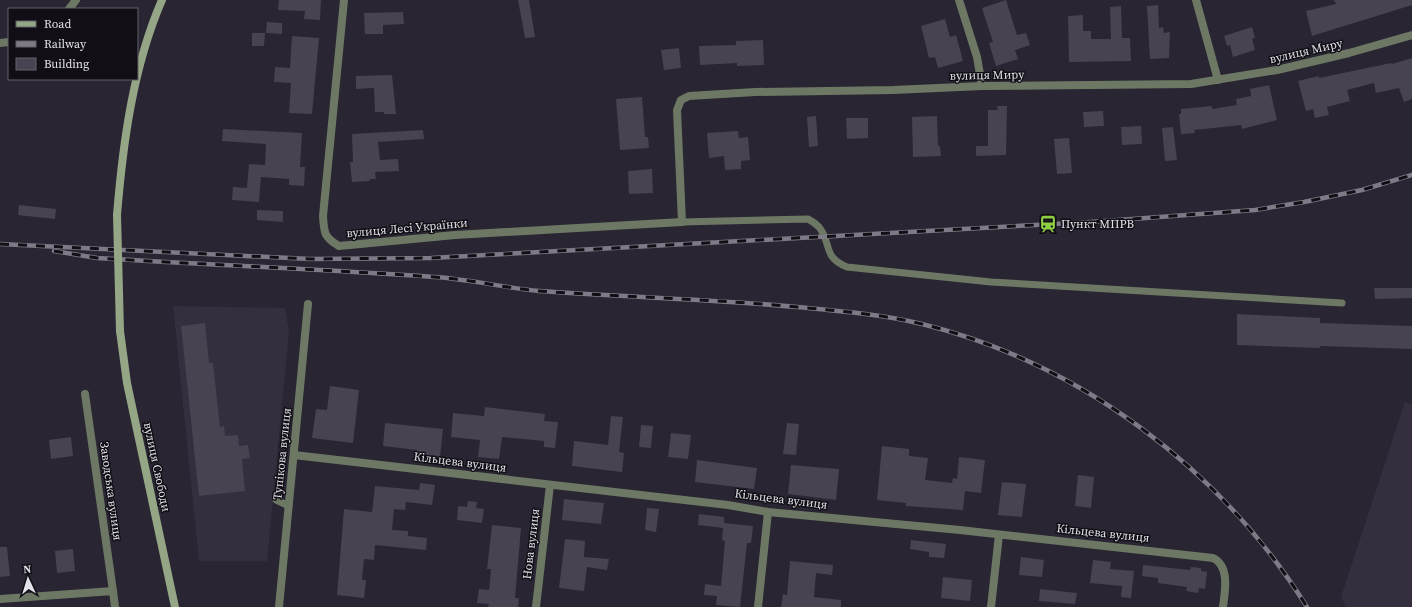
<svg xmlns="http://www.w3.org/2000/svg" width="1412" height="607" font-family="'Source Serif 4',serif">
<rect width="100%" height="100%" fill="#292532"/>
<g fill="#342e3f">
<path d="M 173,306 L 285,308 L 289,332 L 267,561 L 199,561 Z"/>
<path d="M 1405,402 L 1412,404 L 1412,607 L 1346,607 L 1341,597 Z"/>
</g>
<g fill="#474351">
<path d="M 279,0 L 321,0 L 320,20 L 304,19 L 305,11 L 278,10 Z"/>
<path d="M 518,0 L 529,0 L 535,37 L 525,38 Z"/>
<path d="M 1006,0 L 1017,35 L 1026,33 L 1030,45 L 1015,50 L 1018,59 L 996,66 L 989,43 L 993,42 L 982,8 Z"/>
<path d="M 1334,0 L 1412,0 L 1412,5 L 1312,36 L 1306,11 L 1336,4 Z"/>
<path d="M 1158,5 L 1159,28 L 1163,27 L 1164,33 L 1170,32 L 1169,58 L 1150,59 L 1147,6 Z"/>
<path d="M 1121,6 L 1122,38 L 1130,38 L 1131,61 L 1069,62 L 1068,16 L 1083,15 L 1083,31 L 1091,31 L 1091,39 L 1111,39 L 1110,7 Z"/>
<path d="M 403,12 L 404,24 L 383,25 L 383,34 L 365,34 L 364,13 Z"/>
<path d="M 945,19 L 950,37 L 956,35 L 963,61 L 938,68 L 935,57 L 929,58 L 921,26 Z"/>
<path d="M 267,22 L 282,23 L 282,34 L 266,33 Z"/>
<path d="M 1252,27 L 1255,38 L 1252,39 L 1255,50 L 1233,57 L 1230,45 L 1227,46 L 1224,36 Z"/>
<path d="M 252,33 L 265,33 L 264,46 L 252,46 Z"/>
<path d="M 292,36 L 319,38 L 312,114 L 289,113 L 291,83 L 274,82 L 275,67 L 290,68 Z"/>
<path d="M 763,40 L 764,65 L 737,66 L 737,63 L 700,65 L 699,46 L 736,45 L 736,41 Z"/>
<path d="M 679,48 L 681,68 L 664,70 L 661,50 Z"/>
<path d="M 1412,58 L 1412,99 L 1404,102 L 1399,88 L 1376,93 L 1374,83 L 1347,90 L 1350,101 L 1327,107 L 1329,115 L 1315,118 L 1313,109 L 1306,111 L 1298,81 L 1319,76 L 1319,78 L 1391,63 L 1392,64 Z"/>
<path d="M 392,75 L 396,114 L 384,114 L 384,112 L 375,112 L 374,88 L 356,89 L 356,76 Z"/>
<path d="M 1269,85 L 1277,120 L 1242,129 L 1241,125 L 1232,126 L 1194,130 L 1195,133 L 1181,134 L 1179,114 L 1181,114 L 1181,109 L 1212,106 L 1212,109 L 1237,105 L 1236,99 L 1251,96 L 1250,89 Z"/>
<path d="M 642,97 L 645,137 L 648,137 L 649,148 L 620,150 L 616,99 Z"/>
<path d="M 997,106 L 1007,106 L 1006,155 L 976,156 L 976,146 L 988,146 L 988,110 L 998,110 Z"/>
<path d="M 1103,111 L 1104,126 L 1084,127 L 1083,112 Z"/>
<path d="M 816,116 L 818,146 L 809,147 L 807,117 Z"/>
<path d="M 937,116 L 938,146 L 940,146 L 941,156 L 913,157 L 912,117 Z"/>
<path d="M 846,118 L 868,118 L 868,138 L 847,139 Z"/>
<path d="M 1141,126 L 1142,144 L 1122,145 L 1121,127 Z"/>
<path d="M 1173,127 L 1177,160 L 1165,161 L 1162,128 Z"/>
<path d="M 223,129 L 302,133 L 300,167 L 305,167 L 304,186 L 289,185 L 289,179 L 261,177 L 259,202 L 232,200 L 233,187 L 247,188 L 249,164 L 265,165 L 266,144 L 222,141 Z"/>
<path d="M 423,130 L 424,139 L 378,142 L 380,160 L 398,159 L 399,171 L 375,172 L 376,179 L 370,179 L 370,181 L 352,182 L 350,162 L 353,162 L 352,134 Z"/>
<path d="M 738,131 L 739,138 L 748,137 L 750,160 L 741,161 L 741,169 L 725,170 L 724,156 L 709,158 L 707,133 Z"/>
<path d="M 1069,138 L 1072,173 L 1057,174 L 1054,139 Z"/>
<path d="M 652,169 L 653,193 L 629,194 L 628,171 Z"/>
<path d="M 19,205 L 56,209 L 55,219 L 18,215 Z"/>
<path d="M 257,210 L 283,211 L 283,222 L 257,220 Z"/>
<path d="M 1374,288 L 1412,288 L 1412,298 L 1375,299 Z"/>
<path d="M 1237,314 L 1320,318 L 1320,323 L 1412,326 L 1412,349 L 1320,346 L 1320,348 L 1237,345 Z"/>
<path d="M 205,323 L 209,363 L 213,363 L 220,427 L 224,426 L 225,436 L 238,435 L 239,446 L 248,445 L 250,458 L 242,459 L 245,491 L 199,496 L 181,326 Z"/>
<path d="M 330,386 L 359,390 L 353,443 L 312,438 L 316,409 L 327,410 Z"/>
<path d="M 485,407 L 545,414 L 544,421 L 558,422 L 555,448 L 544,447 L 544,441 L 502,437 L 499,459 L 478,457 L 480,440 L 451,437 L 453,413 L 484,416 Z"/>
<path d="M 611,416 L 623,417 L 619,452 L 624,453 L 622,472 L 572,466 L 574,441 L 608,445 Z"/>
<path d="M 385,423 L 443,429 L 440,457 L 416,455 L 417,450 L 383,446 Z"/>
<path d="M 787,423 L 799,424 L 796,455 L 783,454 Z"/>
<path d="M 641,425 L 653,426 L 651,448 L 639,447 Z"/>
<path d="M 671,433 L 691,435 L 688,459 L 668,457 Z"/>
<path d="M 71,437 L 73,456 L 51,459 L 49,440 Z"/>
<path d="M 882,446 L 909,449 L 909,456 L 928,458 L 925,480 L 952,483 L 953,478 L 957,479 L 959,457 L 985,460 L 981,493 L 965,491 L 963,510 L 906,506 L 906,503 L 877,500 Z"/>
<path d="M 697,460 L 757,468 L 754,489 L 695,482 Z"/>
<path d="M 791,465 L 839,469 L 836,500 L 788,494 Z"/>
<path d="M 1078,475 L 1094,477 L 1091,508 L 1075,506 Z"/>
<path d="M 1002,482 L 1026,484 L 1022,517 L 998,515 Z"/>
<path d="M 420,483 L 435,485 L 432,505 L 406,502 L 405,510 L 394,509 L 392,530 L 408,531 L 408,536 L 427,538 L 426,550 L 375,545 L 374,560 L 364,559 L 362,580 L 366,580 L 364,598 L 337,595 L 344,509 L 372,512 L 375,486 L 419,490 Z"/>
<path d="M 564,499 L 604,503 L 601,524 L 562,520 Z"/>
<path d="M 468,501 L 477,502 L 476,508 L 484,509 L 482,523 L 457,520 L 458,506 L 467,507 Z"/>
<path d="M 647,508 L 659,509 L 656,532 L 645,530 Z"/>
<path d="M 699,514 L 724,517 L 724,523 L 753,526 L 751,543 L 747,543 L 740,607 L 716,605 L 717,596 L 704,595 L 705,584 L 721,586 L 725,541 L 722,540 L 723,528 L 698,525 Z"/>
<path d="M 492,525 L 521,528 L 515,598 L 519,598 L 518,607 L 488,607 L 489,604 L 477,603 L 479,589 L 489,590 L 491,569 L 487,569 Z"/>
<path d="M 565,539 L 585,541 L 584,557 L 609,559 L 607,570 L 587,567 L 584,591 L 559,588 Z"/>
<path d="M 911,540 L 946,544 L 944,558 L 929,557 L 929,552 L 910,549 Z"/>
<path d="M 0,547 L 7,547 L 10,576 L 0,577 Z"/>
<path d="M 73,549 L 75,571 L 57,573 L 55,551 Z"/>
<path d="M 1021,557 L 1044,560 L 1042,577 L 1019,575 Z"/>
<path d="M 1093,560 L 1111,562 L 1110,569 L 1134,571 L 1131,598 L 1121,597 L 1122,586 L 1090,583 Z"/>
<path d="M 790,561 L 833,565 L 832,575 L 816,573 L 814,597 L 841,600 L 841,607 L 781,607 L 783,594 L 787,595 Z"/>
<path d="M 1143,565 L 1190,570 L 1191,567 L 1201,568 L 1201,571 L 1207,572 L 1205,589 L 1199,588 L 1198,593 L 1186,591 L 1187,587 L 1158,583 L 1158,578 L 1142,576 Z"/>
<path d="M 943,577 L 972,580 L 970,601 L 941,598 Z"/>
<path d="M 1040,589 L 1077,593 L 1075,604 L 1039,601 Z"/>
</g>
<g fill="none" stroke-linecap="round" stroke-linejoin="round">
<g stroke="#6d7864" stroke-width="7">
<path d="M 682,222 L 808,219 C 812,221 816,224 819,227 C 832,243 822,257 847,267 L 991,282 L 1342,303"/>
<path d="M 276,500 L 289,506"/>
</g>
<g stroke="#6d7864" stroke-width="8">
<path d="M 344,0 L 323,216 C 324,233 324,237 339,246 L 455,235 L 682,222 L 677,110 L 681,100 L 689,96 L 755,92 L 893,90 L 982,86 L 1191,84 L 1277,70 L 1349,53 L 1412,35"/>
<path d="M 959,0 L 977,57 L 982,86"/>
<path d="M 1196,0 L 1218,80"/>
<path d="M 69,9 L 76,0"/>
<path d="M 0,43 L 9,42"/>
<path d="M 85,394 L 113,591"/>
<path d="M 294,455 L 728,505 L 768,512 L 960,530 L 1213,558 C 1230,566 1225,591 1223,607"/>
<path d="M 0,599 L 113,591 L 115,607"/>
<path d="M 279,607 L 308,304"/>
<path d="M 536,607 L 550,485"/>
<path d="M 758,607 L 768,512"/>
<path d="M 991,607 L 999,535"/>
</g>
<g stroke="#94a686" stroke-width="8">
<path d="M 117,215 C 123,142 133,67 162,0"/>
<path d="M 120,331 L 127,383 L 175,607"/>
</g>
<g stroke="#7e7b86" stroke-width="4.5">
<g id="rail">
<path d="M 0,244 L 310,259 L 431,258 L 1091,222 L 1255,210 L 1304,202 L 1362,190 L 1412,175"/>
<path d="M 54,251 L 97,258 C 210,265 322,269 434,277 C 470,279 504,288 539,291 C 625,297 711,299 797,307 C 839,311 881,314 922,324 C 1080,363 1221,469 1307,607"/>
</g>
</g>
<use href="#rail" stroke="#110f15" stroke-width="3" stroke-dasharray="9" stroke-linecap="butt"/>
<path stroke="#94a686" stroke-width="8" d="M 117,215 L 120,331"/>
</g>
<defs>
<g id="station-bare" transform="scale(1.38)"><path d="M-3-6H3Q5-6 5-4V2Q5 4 3 4L4.5 6H3L1.5 4h-3L-3 6H-4.5L-3 4Q-5 4-5 2V-4Q-5-6-3-6ZM-3.5-4v3h7v-3ZM-3.5 1v1.5H-2V1ZM2 1v1.5H3.5V1Z" fill="#8dce44" stroke="#110f15" stroke-width="2.5" paint-order="stroke"/></g>
</defs>
<g fill-rule="evenodd">
<use href="#station-bare" x="1048" y="224"/>
</g>
<g text-anchor="middle" stroke-width="3" stroke-linejoin="round" paint-order="stroke">
<g font-size="12" fill="#e3e1e9" stroke="#110f15">
<text transform="translate(1306 51) rotate(-13)" y="4">вулиця Миру</text>
<text transform="translate(987 75) rotate(-1)" y="4">вулиця Миру</text>
<text transform="translate(407 228) rotate(-5)" y="4">вулиця Лесі Українки</text>
<text transform="translate(282 454) rotate(-84)" y="4">Тупікова вулиця</text>
<text transform="translate(460 462) rotate(7)" y="4">Кільцева вулиця</text>
<text transform="translate(157 467) rotate(78)" y="4">вулиця Свободи</text>
<text transform="translate(111 491) rotate(82)" y="4">Заводська вулиця</text>
<text transform="translate(781 499) rotate(7)" y="4">Кільцева вулиця</text>
<text transform="translate(1103 533) rotate(6)" y="4">Кільцева вулиця</text>
<text transform="translate(531 544) rotate(-83)" y="4">Нова вулиця</text>
</g>
<g font-size="12" fill="#e3e1e9" stroke="#110f15" text-anchor="start">
<text x="1061" y="228">Пункт МПРВ</text>
</g>
</g>
<rect x="8" y="8" width="130" height="72" fill="#110f15" stroke="#65636a"/>
<rect x="16" y="21" width="20" height="6" fill="#94a686" stroke="#65636a"/>
<text x="44" y="28" font-size="12" fill="#e3e1e9">Road</text>
<rect x="16" y="41" width="20" height="6" fill="#7e7b86" stroke="#65636a"/>
<text x="44" y="48" font-size="12" fill="#e3e1e9">Railway</text>
<rect x="16" y="58" width="20" height="12" fill="#474351" stroke="#65636a"/>
<text x="44" y="68" font-size="12" fill="#e3e1e9">Building</text>
<g transform="translate(28 579) rotate(356)" stroke="#110f15" stroke-width="3" paint-order="stroke">
<path d="M0-3L7 15L0 10L-7 15Z" fill="#e3e1e9"/>
<text y="-6" font-size="11" font-weight="bold" text-anchor="middle" fill="#e3e1e9">N</text>
</g>
</svg>
